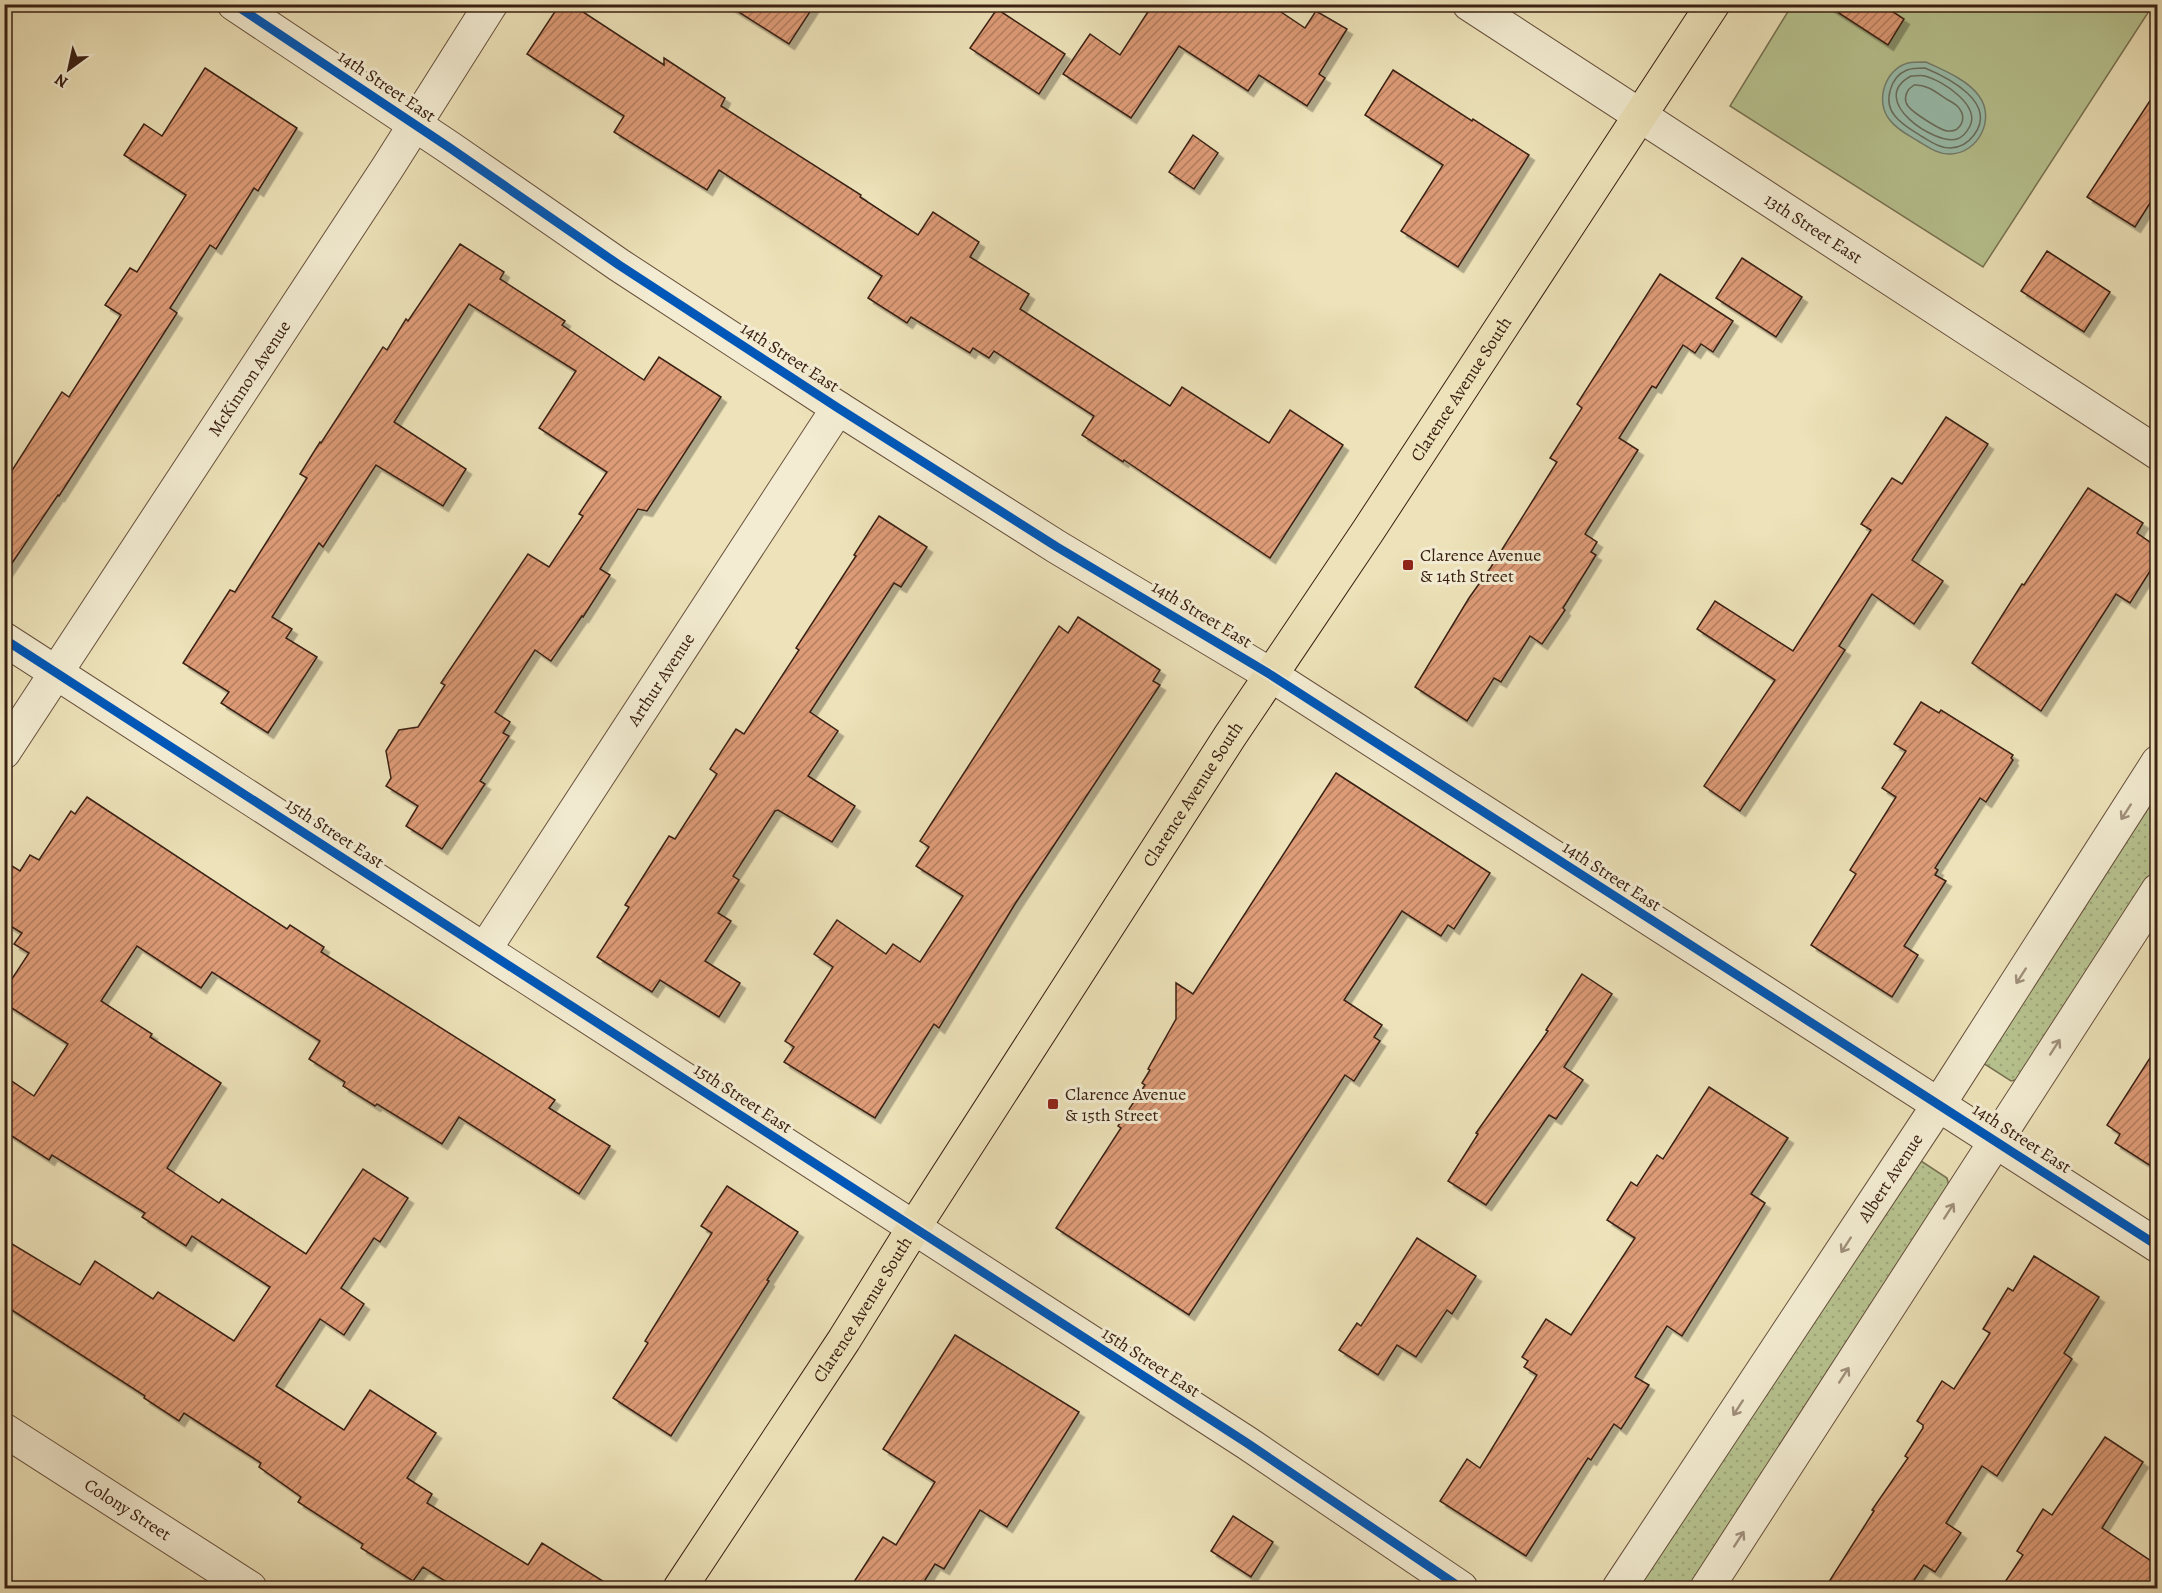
<svg xmlns="http://www.w3.org/2000/svg" width="2162" height="1593" font-family="Alegreya,serif">
<defs>
<pattern id="grass-dots" width="8" height="8" patternUnits="userSpaceOnUse" patternTransform="scale(1.5)"><rect width="8" height="8" fill="#b7c390"/><path d="M2 2h.1M6 6h.1" fill="none" stroke="#9ea77b" stroke-width="1.8" stroke-linecap="round"/></pattern>
<pattern id="building-hatch" width="6" height="6" patternUnits="userSpaceOnUse" patternTransform="scale(1.5)"><rect width="6" height="6" fill="#dd9b77"/><path d="M-1 1l2-2M0 6l6-6M5 7l2-2" fill="none" stroke="#b47e60"/></pattern>
<filter id="shadow"><feDropShadow dx="5.5" dy="5.5" stdDeviation="0" flood-color="#0004"/></filter>
</defs>
<rect width="100%" height="100%" fill="#ede2b9"/>
<filter id="stains"><feTurbulence type="fractalNoise" baseFrequency=".00333" numOctaves="4"/><feColorMatrix values="0 0 0 0 .2 0 0 0 0 .09 0 0 0 0 .02 0 0 0 .5 -.17"/></filter>
<radialGradient id="worn" r=".72"><stop offset=".6" stop-color="#630" stop-opacity="0"/><stop offset="1" stop-color="#630" stop-opacity=".3"/></radialGradient>
<g fill="url(#grass-dots)" stroke="#787252" stroke-width="1.5">
<path d="M 2157,788 L 2157,865 L 2019,1079 L 2011,1081 L 1983,1063 Z"/>
<path d="M 1921,1161 L 1947,1178 L 1949,1186 L 1688,1588 L 1637,1588 L 1914,1164 Z"/>
</g>
<path fill="#b7c390" stroke="#787252" stroke-width="1.5" d="M 1792,5 L 2153,5 L 1983,267 L 1730,106 Z"/>
<path fill="#99bead" stroke="#737f6f" stroke-width="1.5" d="M 1926,62 C 1943,70 1968,80 1979,96 C 1996,119 1978,153 1951,154 C 1939,155 1928,147 1918,141 C 1908,135 1896,129 1889,119 C 1875,101 1885,69 1908,63 C 1913,62 1920,62 1926,62 Z"/>
<g fill="none" stroke-linecap="round" stroke-linejoin="round">
<g stroke="#6a6f60" stroke-width="1.5">
<path d="M 1925,68 C 1949,78 1998,103 1974,135 C 1968,143 1959,148 1950,148 C 1939,148 1930,141 1921,136 C 1912,130 1902,125 1895,116 C 1883,102 1890,77 1907,70 C 1912,68 1919,68 1925,68 Z"/>
<path d="M 1911,76 C 1916,76 1921,75 1925,76 C 1943,81 1980,105 1970,126 C 1967,132 1963,137 1957,139 C 1936,146 1866,100 1911,76 Z"/>
<path d="M 1914,85 C 1927,84 1937,93 1948,100 C 1952,102 1956,104 1959,108 C 1967,118 1961,132 1948,131 C 1941,131 1912,112 1908,106 C 1904,101 1905,94 1909,89 Z"/>
</g>
</g>
<g fill="url(#building-hatch)" stroke="#3a2013" stroke-width="1.5" filter="url(#shadow)">
<path d="M 560,4 L 571,4 L 664,65 L 664,58 L 725,98 L 721,106 L 861,195 L 860,197 L 918,235 L 933,212 L 979,242 L 970,257 L 1029,294 L 1020,309 L 1170,406 L 1182,387 L 1269,443 L 1290,410 L 1343,445 L 1270,558 L 1124,460 L 1123,462 L 1082,435 L 1094,416 L 994,351 L 989,358 L 973,348 L 970,353 L 911,317 L 907,323 L 868,298 L 882,276 L 719,170 L 707,190 L 614,132 L 624,116 L 527,54 Z"/>
<path d="M 726,4 L 815,4 L 789,44 Z"/>
<path d="M 1153,4 L 1269,4 L 1305,28 L 1316,11 L 1347,29 L 1319,74 L 1325,78 L 1307,106 L 1259,75 L 1248,91 L 1179,46 L 1131,118 L 1063,74 L 1090,34 L 1120,55 Z"/>
<path d="M 1825,4 L 1881,4 L 1904,19 L 1888,45 Z"/>
<path d="M 997,9 L 1065,54 L 1039,94 L 970,48 Z"/>
<path d="M 205,68 L 297,128 L 258,191 L 254,188 L 216,249 L 210,245 L 170,308 L 177,313 L 59,496 L 58,495 L 4,575 L 4,483 L 62,392 L 69,397 L 121,315 L 105,305 L 130,268 L 137,272 L 186,195 L 124,155 L 144,124 L 162,136 Z"/>
<path d="M 1393,70 L 1472,121 L 1473,119 L 1529,155 L 1458,267 L 1401,231 L 1443,165 L 1365,115 Z"/>
<path d="M 2157,90 L 2157,192 L 2135,227 L 2087,197 Z"/>
<path d="M 1193,135 L 1218,153 L 1194,189 L 1169,172 Z"/>
<path d="M 460,244 L 504,272 L 500,279 L 565,321 L 562,325 L 644,380 L 659,357 L 721,397 L 647,511 L 638,509 L 600,569 L 610,575 L 583,617 L 582,616 L 551,661 L 535,650 L 495,712 L 510,722 L 503,733 L 509,736 L 480,781 L 485,784 L 442,849 L 406,826 L 418,806 L 386,786 L 391,778 L 386,751 L 399,730 L 418,727 L 445,685 L 441,683 L 528,554 L 549,567 L 583,516 L 579,514 L 607,472 L 539,428 L 576,371 L 469,304 L 394,422 L 466,469 L 443,506 L 376,465 L 323,547 L 319,543 L 272,617 L 292,629 L 286,638 L 317,657 L 268,733 L 221,703 L 229,692 L 183,663 L 230,590 L 235,592 L 307,478 L 300,474 L 320,442 L 321,443 L 383,347 L 387,350 L 406,319 L 408,321 Z"/>
<path d="M 2047,251 L 2110,292 L 2084,332 L 2021,291 Z"/>
<path d="M 1742,258 L 1802,297 L 1776,337 L 1716,298 Z"/>
<path d="M 1660,274 L 1733,321 L 1713,352 L 1701,344 L 1695,353 L 1683,345 L 1656,388 L 1652,386 L 1619,438 L 1638,450 L 1585,534 L 1597,542 L 1591,552 L 1596,555 L 1563,608 L 1565,610 L 1542,644 L 1530,636 L 1501,682 L 1494,678 L 1467,721 L 1415,687 L 1469,598 L 1491,567 L 1557,462 L 1550,458 L 1582,408 L 1577,404 Z"/>
<path d="M 1946,417 L 1988,444 L 1912,560 L 1943,581 L 1914,624 L 1872,594 L 1839,646 L 1845,650 L 1740,811 L 1704,786 L 1775,680 L 1697,629 L 1715,601 L 1793,651 L 1871,530 L 1861,524 L 1892,478 L 1902,484 Z"/>
<path d="M 2088,488 L 2143,523 L 2137,533 L 2157,547 L 2157,560 L 2130,603 L 2116,594 L 2041,711 L 1972,663 L 2022,584 L 2024,585 Z"/>
<path d="M 879,516 L 927,547 L 901,587 L 894,583 L 810,712 L 838,731 L 808,776 L 855,806 L 832,842 L 778,810 L 775,811 L 733,876 L 739,880 L 718,913 L 731,921 L 705,961 L 740,983 L 719,1017 L 660,980 L 652,992 L 597,957 L 629,907 L 625,905 L 669,836 L 675,839 L 717,774 L 710,769 L 736,729 L 744,734 L 799,650 L 796,648 L 856,556 L 854,555 Z"/>
<path d="M 1078,617 L 1160,670 L 1153,681 L 1160,685 L 1015,904 L 939,1028 L 934,1024 L 875,1118 L 784,1062 L 794,1047 L 785,1041 L 833,967 L 814,954 L 837,920 L 886,954 L 893,944 L 920,962 L 963,896 L 916,866 L 929,847 L 920,841 L 1059,626 L 1068,633 Z"/>
<path d="M 1921,702 L 1939,713 L 1941,710 L 2013,755 L 2011,758 L 2013,760 L 1986,802 L 1980,798 L 1935,868 L 1938,870 L 1935,875 L 1946,881 L 1904,946 L 1918,955 L 1892,997 L 1811,945 L 1856,874 L 1850,870 L 1896,797 L 1882,788 L 1906,751 L 1894,744 Z"/>
<path d="M 1336,773 L 1490,873 L 1454,929 L 1448,925 L 1441,936 L 1402,911 L 1344,1000 L 1382,1025 L 1374,1037 L 1380,1041 L 1354,1081 L 1345,1075 L 1189,1315 L 1056,1228 L 1121,1128 L 1118,1126 L 1145,1085 L 1142,1083 L 1150,1070 L 1148,1069 L 1176,1019 L 1176,983 L 1193,994 Z"/>
<path d="M 87,797 L 287,929 L 290,925 L 324,947 L 321,952 L 555,1100 L 549,1108 L 610,1146 L 579,1194 L 459,1117 L 442,1144 L 377,1104 L 375,1106 L 343,1086 L 345,1082 L 309,1059 L 320,1041 L 212,972 L 201,988 L 137,946 L 101,1001 L 152,1034 L 150,1037 L 221,1083 L 167,1168 L 219,1203 L 222,1199 L 306,1254 L 363,1169 L 408,1198 L 380,1242 L 374,1238 L 341,1288 L 364,1304 L 344,1335 L 320,1319 L 276,1386 L 344,1430 L 370,1390 L 436,1433 L 407,1478 L 432,1494 L 427,1503 L 528,1565 L 542,1543 L 614,1588 L 456,1588 L 423,1567 L 413,1581 L 361,1548 L 363,1544 L 298,1502 L 301,1497 L 259,1467 L 261,1463 L 184,1413 L 179,1421 L 144,1398 L 145,1396 L 4,1305 L 4,1239 L 80,1285 L 95,1261 L 153,1299 L 158,1292 L 234,1341 L 270,1287 L 192,1236 L 186,1246 L 142,1217 L 145,1213 L 52,1155 L 49,1160 L 4,1131 L 4,1076 L 34,1096 L 68,1044 L 4,1003 L 4,991 L 29,953 L 14,944 L 22,933 L 4,922 L 4,861 L 20,871 L 30,855 L 39,860 L 71,811 L 75,814 Z"/>
<path d="M 1582,974 L 1612,994 L 1564,1067 L 1583,1080 L 1556,1119 L 1549,1115 L 1486,1205 L 1448,1181 L 1478,1134 L 1476,1133 L 1548,1031 L 1546,1030 Z"/>
<path d="M 2157,1047 L 2157,1170 L 2115,1143 L 2120,1134 L 2107,1125 Z"/>
<path d="M 1709,1087 L 1788,1138 L 1751,1194 L 1765,1203 L 1682,1336 L 1667,1326 L 1635,1377 L 1649,1385 L 1621,1429 L 1614,1424 L 1591,1460 L 1588,1458 L 1526,1556 L 1440,1501 L 1467,1459 L 1480,1468 L 1537,1375 L 1524,1367 L 1528,1361 L 1522,1357 L 1546,1319 L 1571,1335 L 1635,1238 L 1607,1220 L 1631,1182 L 1637,1186 L 1657,1155 L 1663,1159 Z"/>
<path d="M 727,1186 L 798,1232 L 767,1280 L 769,1281 L 671,1436 L 613,1398 L 648,1343 L 645,1341 L 712,1233 L 701,1226 Z"/>
<path d="M 1417,1238 L 1476,1276 L 1452,1314 L 1447,1310 L 1416,1357 L 1397,1345 L 1378,1375 L 1339,1350 L 1357,1323 L 1361,1326 Z"/>
<path d="M 2034,1256 L 2099,1297 L 2064,1353 L 2072,1359 L 1997,1476 L 1982,1466 L 1946,1523 L 1961,1533 L 1935,1572 L 1924,1565 L 1909,1588 L 1825,1588 L 1874,1511 L 1872,1510 L 1908,1458 L 1905,1456 L 1923,1428 L 1923,1425 L 1917,1421 L 1942,1381 L 1954,1389 L 1990,1333 L 1983,1329 L 2008,1288 L 2013,1291 Z"/>
<path d="M 955,1335 L 1079,1412 L 1007,1527 L 980,1510 L 944,1569 L 935,1564 L 920,1588 L 850,1588 L 883,1537 L 896,1545 L 935,1482 L 883,1449 Z"/>
<path d="M 2105,1437 L 2143,1462 L 2102,1528 L 2157,1565 L 2157,1588 L 2001,1588 L 2023,1555 L 2017,1551 L 2043,1509 L 2052,1515 Z"/>
<path d="M 1233,1516 L 1273,1542 L 1251,1577 L 1211,1551 Z"/>
</g>
<g fill="none" stroke-linecap="round" stroke-linejoin="round">
<g stroke="#67503c" stroke-width="35">
<g id="minor">
<path d="M 234,4 L 450,148 L 619,265 L 838,408 L 1057,547 L 1271,675 L 2158,1246"/>
<path id="s1" d="M 1469,4 L 2158,453"/>
<path d="M 4,639 L 1247,1443 L 1461,1588"/>
<path id="s2" d="M 4,752 L 388,167 L 491,4"/>
<path id="s3" d="M 485,949 L 838,408"/>
<path id="s4" d="M 4,1430 L 250,1588"/>
<path id="s5" d="M 1619,1588 L 1939,1104 L 2158,762"/>
<path d="M 1707,1588 L 2158,890"/>
</g>
</g>
<g stroke="#3a2013" stroke-width="35">
<g id="major">
<path id="s6" d="M 680,1588 L 844,1340 L 913,1229 L 1230,736 L 1368,531 L 1713,4"/>
</g>
</g>
<use href="#minor" stroke="#f3ecd2" stroke-width="33"/>
<use href="#major" stroke="#ede2b9" stroke-width="33"/>
<g stroke="#f3ecd2" stroke-width="13">
<g id="cycleway">
<path d="M 234,4 L 450,148 L 619,265 L 838,408 L 1057,547 L 1271,675 L 2158,1246"/>
<path d="M 4,639 L 1247,1443 L 1461,1588"/>
</g>
</g>
<use href="#cycleway" stroke="#0057b8" stroke-width="9"/>
</g>
<defs><path id="oneway-shaft" d="M-6 0H5M1.5-3L5.5 0L1.5 3" fill="none" stroke-width="1.6" stroke-linecap="round" stroke-linejoin="round" transform="scale(1.5)"/></defs>
<g stroke="#a0907c">
<use href="#oneway-shaft" transform="translate(2126 812) rotate(123)"/>
<use href="#oneway-shaft" transform="translate(2021 976) rotate(123)"/>
<use href="#oneway-shaft" transform="translate(2055 1047) rotate(-57)"/>
<use href="#oneway-shaft" transform="translate(1949 1211) rotate(-57)"/>
<use href="#oneway-shaft" transform="translate(1846 1245) rotate(123)"/>
<use href="#oneway-shaft" transform="translate(1844 1375) rotate(-57)"/>
<use href="#oneway-shaft" transform="translate(1738 1408) rotate(123)"/>
<use href="#oneway-shaft" transform="translate(1739 1539) rotate(-57)"/>
</g>
<g fill="#8f2418" stroke="#f3ecd2" stroke-width="2">
<rect x="1402" y="559" width="12" height="12" rx="3"/>
<rect x="1047" y="1098" width="12" height="12" rx="3"/>
</g>
<g text-anchor="middle" stroke-width="6" stroke-linejoin="round" paint-order="stroke">
<g font-size="18" fill="#3a2013" stroke="#f3ecd2">
<text transform="translate(387 86) rotate(34)" y="6">14th Street East</text>
<text dy="6" stroke="none"><textPath href="#s1" startOffset="411">13th Street East</textPath></text>
<text transform="translate(790 357) rotate(33)" y="6">14th Street East</text>
<text dy="6" stroke="none"><textPath href="#s2" startOffset="447">McKinnon Avenue</textPath></text>
<text dy="6" stroke="none"><textPath href="#s6" startOffset="1431">Clarence Avenue South</textPath></text>
<text transform="translate(1202 614) rotate(31)" y="6">14th Street East</text>
<text dy="6" stroke="none"><textPath href="#s3" startOffset="322">Arthur Avenue</textPath></text>
<text dy="6" stroke="none"><textPath href="#s6" startOffset="945">Clarence Avenue South</textPath></text>
<text transform="translate(335 833) rotate(33)" y="6">15th Street East</text>
<text transform="translate(1612 876) rotate(33)" y="6">14th Street East</text>
<text transform="translate(743 1098) rotate(33)" y="6">15th Street East</text>
<text transform="translate(2022 1138) rotate(33)" y="6">14th Street East</text>
<text dy="6" stroke="none"><textPath href="#s5" startOffset="492">Albert Avenue</textPath></text>
<text dy="6" stroke="none"><textPath href="#s6" startOffset="333">Clarence Avenue South</textPath></text>
<text transform="translate(1151 1362) rotate(33)" y="6">15th Street East</text>
<text dy="6" stroke="none"><textPath href="#s4" startOffset="147">Colony Street</textPath></text>
</g>
<g font-size="18" fill="#3a2013" stroke="#f3ecd2" text-anchor="start">
<text x="1420" y="561">Clarence Avenue<tspan x="1420" dy="21">&amp; 14th Street</tspan></text>
<text x="1065" y="1100">Clarence Avenue<tspan x="1065" dy="21">&amp; 15th Street</tspan></text>
</g>
</g>
<rect width="2162" height="1593" fill="none" stroke="#ede2b9" stroke-width="24"/>
<rect x="6" y="6" width="2150" height="1581" fill="none" stroke="#3a2013" stroke-width="3"/>
<rect x="12" y="12" width="2138" height="1569" fill="none" stroke="#3a2013" stroke-width="1.5"/>
<g transform="translate(69 69) rotate(213)" stroke="#f3ecd2" stroke-width="4.5" paint-order="stroke">
<path d="M0-4.5L10 22L0 15L-10 22Z" fill="#3a2013"/>
<text y="-9" font-size="16" font-weight="bold" text-anchor="middle" fill="#3a2013">N</text>
</g>
<rect width="100%" height="100%" filter="url(#stains)"/>
<rect width="100%" height="100%" fill="url(#worn)"/>
</svg>
